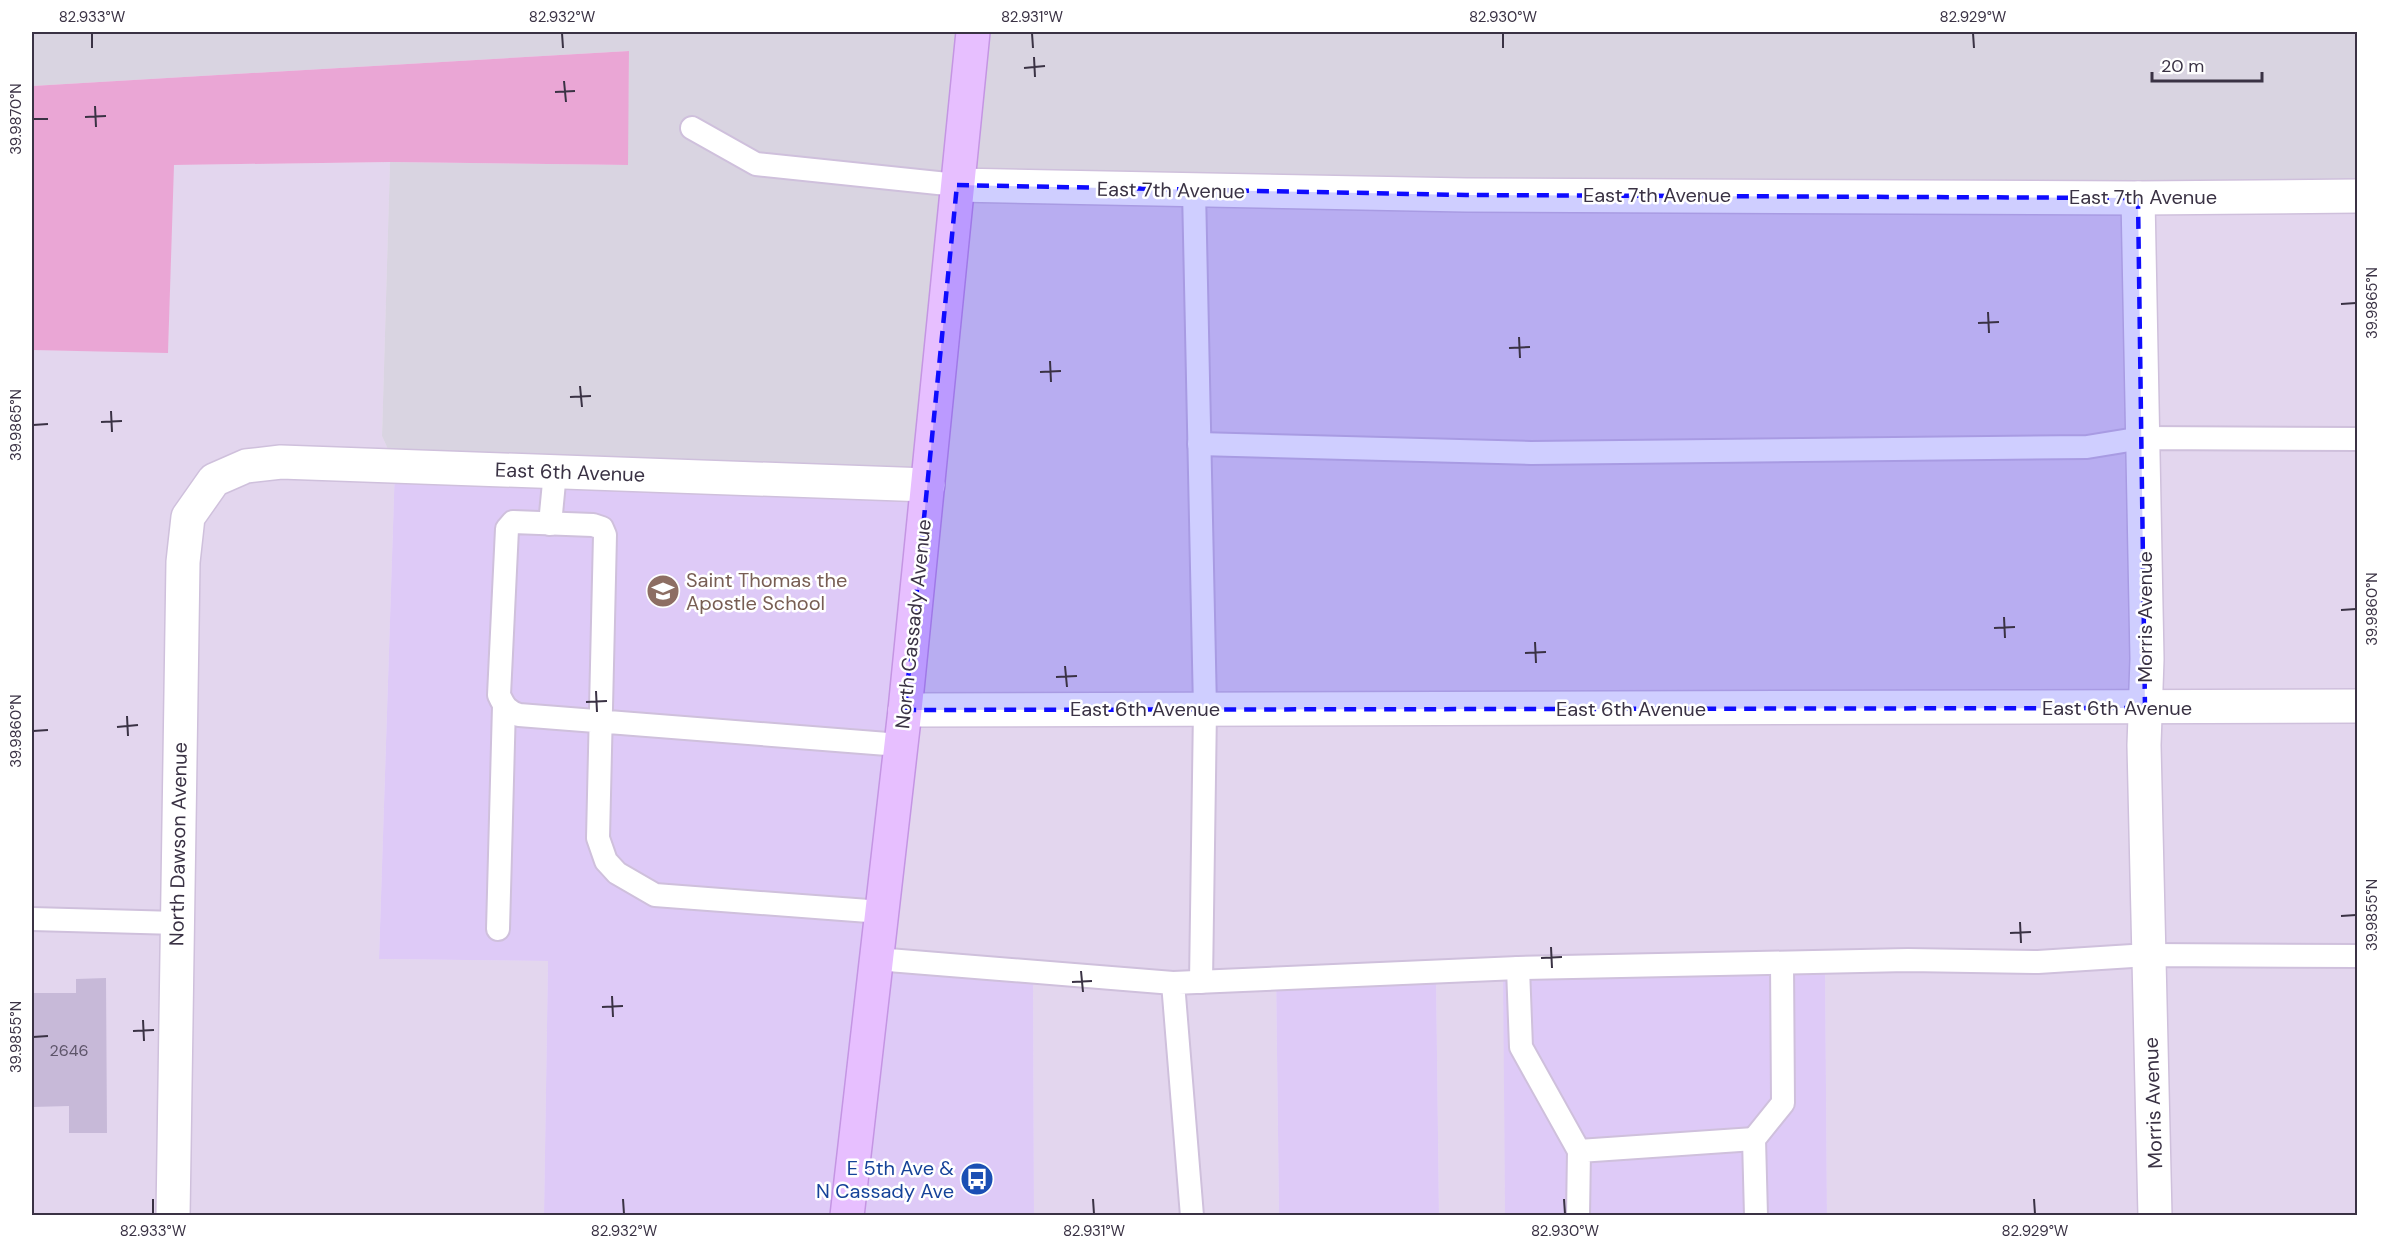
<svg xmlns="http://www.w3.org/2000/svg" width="2389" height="1247" font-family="'DM Sans',sans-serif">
<rect width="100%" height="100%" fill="#ebe1f2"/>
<g fill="#e3d6ee">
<path d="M 390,162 L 382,436 L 395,465 L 379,959 L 548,961 L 544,1215 L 32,1216 L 32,350 L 168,352 L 173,165 Z"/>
<path d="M 961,180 L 2357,189 L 2357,1215 L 1827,1215 L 1825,960 L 1504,962 L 1505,1216 L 1439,1215 L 1436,971 L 1276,973 L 1279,1215 L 1034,1215 L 1033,967 L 870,963 Z"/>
</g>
<g fill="#decaf7">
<path d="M 395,465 L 927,486 L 870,962 L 1033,967 L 1034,1215 L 544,1215 L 548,961 L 379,959 Z"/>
<path d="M 1825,959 L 1827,1215 L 1505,1215 L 1503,961 Z"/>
<path d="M 1436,971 L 1439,1215 L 1279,1215 L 1276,973 Z"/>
</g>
<path fill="#d9d4e1" d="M 32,32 L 2357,32 L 2358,189 L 962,180 L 927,486 L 395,465 L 382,436 L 390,162 L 627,165 L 629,51 L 32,86 Z"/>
<path fill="#eaa6d5" d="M 629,51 L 628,165 L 390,162 L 174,165 L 168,353 L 32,350 L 32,86 Z"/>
<path fill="#c7b9d8" d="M 106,978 L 107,1133 L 69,1133 L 69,1106 L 32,1107 L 32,993 L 76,993 L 76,979 Z"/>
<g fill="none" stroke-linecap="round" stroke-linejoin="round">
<g stroke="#cfc0dc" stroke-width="26">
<g id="service">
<path d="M 692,128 L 756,164 L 957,185"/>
<path d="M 1194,190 L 1205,709 L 1201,982"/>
<path d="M 1199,444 L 1531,453 L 2087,447 L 2142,438 L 2358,439"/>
<path d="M 550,524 L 555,472"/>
<path d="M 882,912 L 655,895 L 617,873 L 606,861 L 598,838 L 605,535 L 602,528 L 593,525 L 513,522 L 507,529 L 499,695 C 504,706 507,711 519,715 L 900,745"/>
<path d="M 32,919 L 177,923"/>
<path d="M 498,929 L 504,706"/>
<path d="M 876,959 L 1173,983"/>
<path d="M 1518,968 L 1521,1047 L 1579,1151"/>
<path d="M 1192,1216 L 1173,983 L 1518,968 L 1908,960 L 2038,962 L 2148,955 L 2358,956"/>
<path d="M 1578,1216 L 1579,1151 L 1754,1139"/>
<path d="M 1756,1216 L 1754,1139 L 1783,1103 L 1782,963"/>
</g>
</g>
<g stroke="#cfc0dc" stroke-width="36">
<g id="minor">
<path d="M 957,185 L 1466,195 L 2138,198 L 2358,196"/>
<path d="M 2138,198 L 2147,659 L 2144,745 L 2155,1216"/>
<path d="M 905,710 L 2358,706"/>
<path d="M 173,1216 L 183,562 L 188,517 L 214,480 L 246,466 L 281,462 L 928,485"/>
</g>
</g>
<g stroke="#c495e3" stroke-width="36">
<path id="secondary" d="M 847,1216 L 905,710 L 973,32"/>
</g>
<use href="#service" stroke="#fff" stroke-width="22"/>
<use href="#minor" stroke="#fff" stroke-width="33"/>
<use href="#secondary" stroke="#e7bfff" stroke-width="33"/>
</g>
<path fill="#0f0cff" fill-opacity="0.2" stroke="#0f0cff" stroke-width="4.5" stroke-dasharray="12 8" stroke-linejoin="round" d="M 957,185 L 1466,195 L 2138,198 L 2145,708 L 905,710 Z"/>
<path fill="none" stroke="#3a3244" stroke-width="2" d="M 92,33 L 92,48M 562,33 L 563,48M 1032,33 L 1033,48M 1503,33 L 1503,48M 1973,33 L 1974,48M 1034,57 L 1035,77M 1024,68 L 1045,66M 564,81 L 566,102M 555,92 L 575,91M 95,106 L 96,127M 85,117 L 106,116M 33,119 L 48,119M 2341,304 L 2356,303M 1988,312 L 1989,333M 1978,323 L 1999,322M 1519,337 L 1520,358M 1509,348 L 1530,347M 1050,361 L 1051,382M 1040,372 L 1061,371M 580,386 L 582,407M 570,397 L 591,396M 111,411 L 112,432M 101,422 L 122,421M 33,425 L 48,424M 2341,610 L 2356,609M 2004,617 L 2005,638M 1994,628 L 2015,627M 1535,642 L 1536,663M 1525,653 L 1546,652M 1065,666 L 1067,687M 1056,677 L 1077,676M 596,691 L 597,712M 586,702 L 607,701M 127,716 L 128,736M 117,727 L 138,725M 33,731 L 48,730M 2341,916 L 2356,915M 2020,922 L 2021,943M 2010,933 L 2031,932M 1551,947 L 1552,968M 1541,958 L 1562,957M 1081,971 L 1083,992M 1072,982 L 1092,981M 612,996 L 613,1017M 602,1007 L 623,1006M 143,1020 L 144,1041M 133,1031 L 154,1030M 33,1037 L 48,1036M 153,1199 L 153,1214M 623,1199 L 624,1214M 1093,1199 L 1094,1214M 1564,1199 L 1565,1214M 2034,1199 L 2035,1214"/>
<defs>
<g id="school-disc" transform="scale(1.725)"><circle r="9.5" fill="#8d6e63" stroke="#fff"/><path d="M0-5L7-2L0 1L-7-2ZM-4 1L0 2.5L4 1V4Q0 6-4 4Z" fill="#fff"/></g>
<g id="bus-disc" transform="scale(1.725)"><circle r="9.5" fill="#1a4fb4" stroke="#fff"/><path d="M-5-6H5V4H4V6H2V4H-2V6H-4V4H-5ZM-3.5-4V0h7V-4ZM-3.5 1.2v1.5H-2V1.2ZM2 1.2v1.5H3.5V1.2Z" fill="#fff"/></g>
</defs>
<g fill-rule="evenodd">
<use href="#school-disc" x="663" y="591"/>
<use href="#bus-disc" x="977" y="1179"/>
</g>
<g text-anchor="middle" stroke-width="5" stroke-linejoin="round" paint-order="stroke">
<g font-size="16" fill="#5d5469">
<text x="69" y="1056">2646</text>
</g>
<g font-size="20" fill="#3a3244" stroke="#fff">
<text transform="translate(1171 190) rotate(1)" y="7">East 7th Avenue</text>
<text x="1657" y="202">East 7th Avenue</text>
<text x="2143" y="204">East 7th Avenue</text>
<text transform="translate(570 472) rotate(2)" y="7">East 6th Avenue</text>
<text transform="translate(2145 617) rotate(-90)" y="7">Morris Avenue</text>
<text transform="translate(913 624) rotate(-84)" y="7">North Cassady Avenue</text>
<text x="2117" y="715">East 6th Avenue</text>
<text x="1145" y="716">East 6th Avenue</text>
<text x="1631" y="716">East 6th Avenue</text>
<text transform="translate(178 844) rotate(-89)" y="7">North Dawson Avenue</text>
<text transform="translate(2153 1103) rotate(-92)" y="7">Morris Avenue</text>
</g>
<g font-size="20" fill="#785e54" stroke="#fff" text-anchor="start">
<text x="686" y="587">Saint Thomas the<tspan x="686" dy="23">Apostle School</tspan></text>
</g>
<g font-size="20" fill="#164399" stroke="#fff" text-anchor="end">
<text x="954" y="1175">E 5th Ave &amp;<tspan x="954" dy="23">N Cassady Ave</tspan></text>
</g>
</g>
<rect width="2389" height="1247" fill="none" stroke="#ffffff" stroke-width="66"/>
<path d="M2152 72v9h110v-9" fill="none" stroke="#3a3244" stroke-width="3"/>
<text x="2161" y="72" font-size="18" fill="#3a3244" stroke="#ffffff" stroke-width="4.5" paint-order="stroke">20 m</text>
<rect x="33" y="33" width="2323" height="1181" fill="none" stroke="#3a3244" stroke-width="2"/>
<g font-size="15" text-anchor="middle" fill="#3a3244">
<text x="92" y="22">82.933°W</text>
<text x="562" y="22">82.932°W</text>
<text x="1032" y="22">82.931°W</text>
<text x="1503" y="22">82.930°W</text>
<text x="1973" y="22">82.929°W</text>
<text transform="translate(16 119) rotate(-90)" y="5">39.9870°N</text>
<text transform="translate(2372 303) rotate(-90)" y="5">39.9865°N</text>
<text transform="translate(16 425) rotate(-90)" y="5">39.9865°N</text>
<text transform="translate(2372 609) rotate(-90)" y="5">39.9860°N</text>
<text transform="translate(16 731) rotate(-90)" y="5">39.9860°N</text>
<text transform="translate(2372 915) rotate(-90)" y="5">39.9855°N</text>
<text transform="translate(16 1037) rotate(-90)" y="5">39.9855°N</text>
<text x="153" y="1236">82.933°W</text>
<text x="624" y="1236">82.932°W</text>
<text x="1094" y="1236">82.931°W</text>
<text x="1565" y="1236">82.930°W</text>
<text x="2035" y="1236">82.929°W</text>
</g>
</svg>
